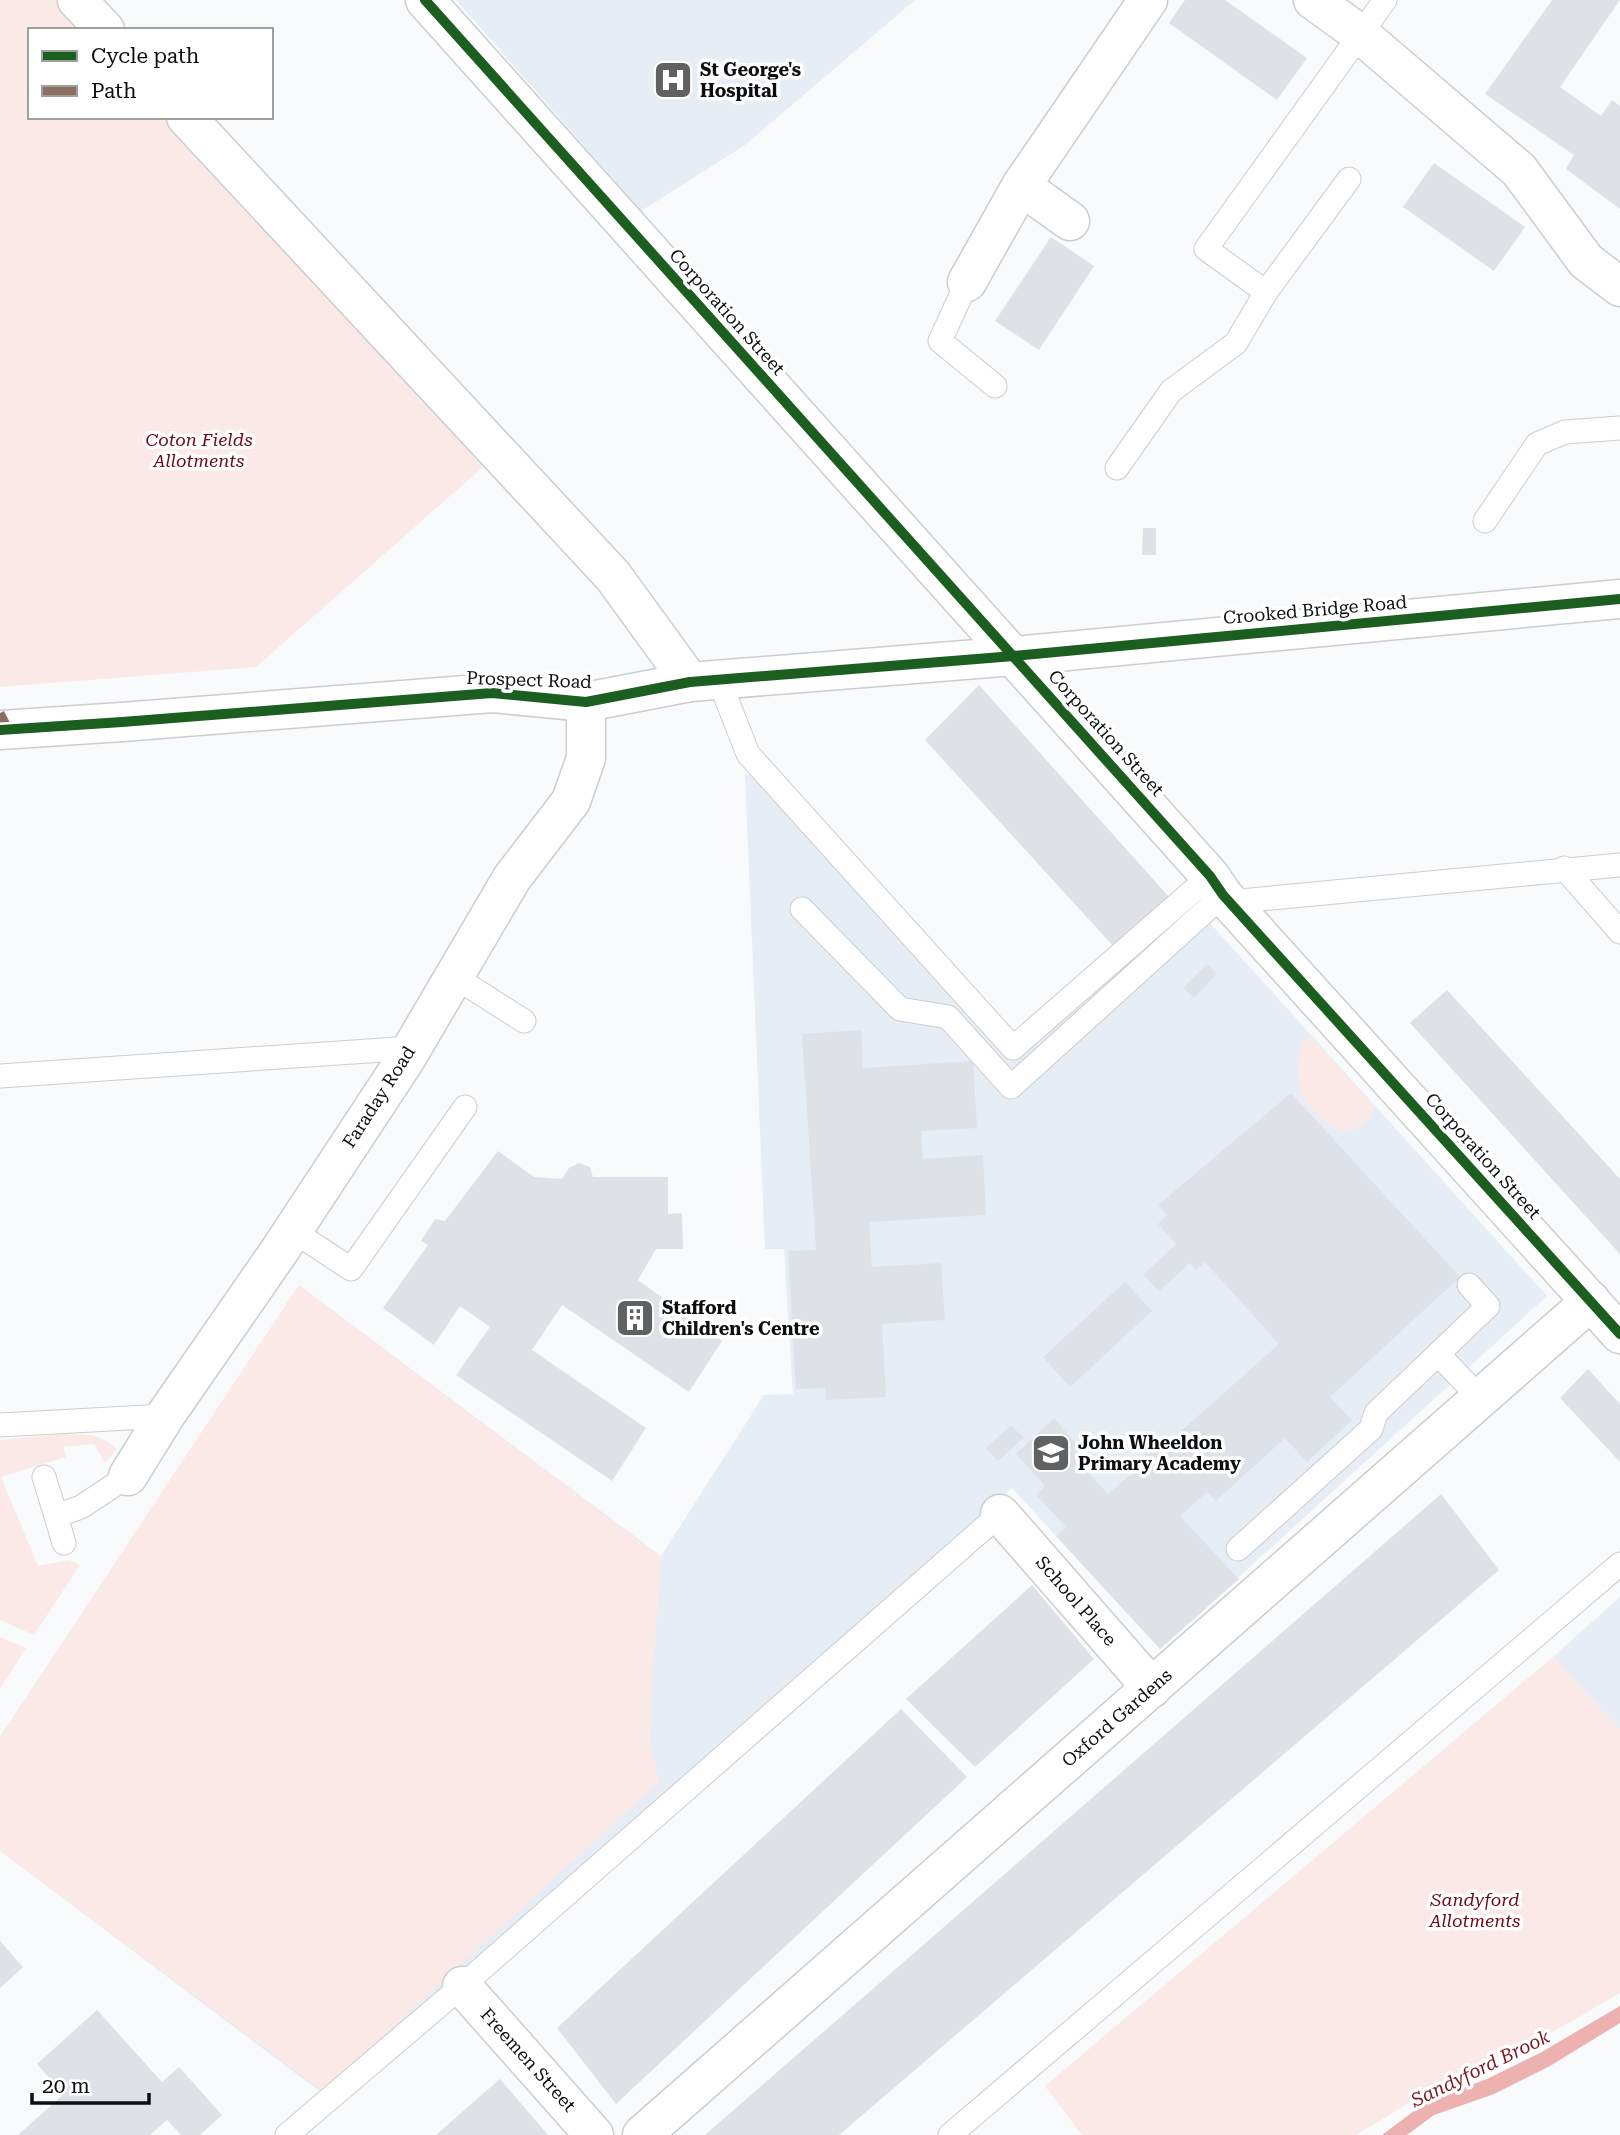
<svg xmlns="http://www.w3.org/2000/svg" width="1620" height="2135" font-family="'Roboto Serif',serif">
<rect width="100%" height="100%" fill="#f8fafc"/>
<g fill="#e7edf4">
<path d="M 456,0 L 915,0 L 745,145 L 641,211 Z"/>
<path d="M 745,774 L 757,777 L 1012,1059 L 1189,900 L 1547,1296 L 1160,1649 L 1012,1488 L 323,2094 L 0,1851 L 0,1737 L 299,1285 L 661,1556 L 764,1395 L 793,1394 L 784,1249 L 765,1249 Z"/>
<path d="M 1620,1597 L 1620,1729 L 1553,1657 Z"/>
</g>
<g fill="#fbe9e8">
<path d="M 0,0 L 63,0 L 89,30 L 30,30 L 30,117 L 168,117 L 483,467 L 256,667 L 0,687 Z"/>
<path d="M 1311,1037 L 1375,1107 C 1360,1142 1331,1134 1311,1108 C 1308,1104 1303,1099 1301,1094 C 1296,1081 1298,1058 1300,1044 Z"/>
<path d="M 299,1285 L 661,1557 L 651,1696 L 650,1743 L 659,1782 L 323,2091 L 0,1851 L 0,1737 Z"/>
<path d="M 60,1434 C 82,1435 100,1432 117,1449 L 105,1463 L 94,1444 L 63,1447 L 66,1457 L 1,1477 L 38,1566 L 69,1560 L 80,1565 L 34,1635 L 0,1620 L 0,1440 Z"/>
<path d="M 0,1637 L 26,1648 L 0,1689 Z"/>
<path d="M 1553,1657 L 1620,1729 L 1620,1993 L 1544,2037 L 1448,2079 L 1356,2135 L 1082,2135 L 1045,2086 Z"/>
</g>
<path fill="#edb1af" d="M 1620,2006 L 1620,2023 L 1550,2066 L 1494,2094 L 1434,2115 L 1407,2135 L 1382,2135 L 1426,2102 L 1487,2079 L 1540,2053 Z"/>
<g fill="#dee2e7">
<path d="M 1185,0 L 1225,0 L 1307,58 L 1277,100 L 1169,23 Z"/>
<path d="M 1552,0 L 1620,0 L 1560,87 L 1601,116 L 1612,100 L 1620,106 L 1620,209 L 1566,169 L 1574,155 L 1485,94 Z"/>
<path d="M 1434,163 L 1525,227 L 1494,271 L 1403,207 Z"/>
<path d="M 1051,237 L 1094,266 L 1039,350 L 995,321 Z"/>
<path d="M 1143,528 L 1156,528 L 1156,555 L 1142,555 Z"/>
<path d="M 979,685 L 1170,898 L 1114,947 L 925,740 Z"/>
<path d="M 1207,964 L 1217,974 L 1194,998 L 1183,988 Z"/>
<path d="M 1447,990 L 1620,1179 L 1620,1254 L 1410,1023 Z"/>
<path d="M 861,1030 L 863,1068 L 973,1061 L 977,1128 L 921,1131 L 923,1159 L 983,1155 L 986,1215 L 869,1222 L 872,1267 L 941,1263 L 945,1320 L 882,1324 L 886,1397 L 826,1400 L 825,1388 L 796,1389 L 788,1251 L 816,1250 L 802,1034 Z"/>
<path d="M 1291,1093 L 1460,1277 L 1330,1397 L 1352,1420 L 1307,1462 L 1285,1438 L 1216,1501 L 1207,1492 L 1180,1516 L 1239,1579 L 1160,1649 L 1056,1536 L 1066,1527 L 1036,1495 L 1045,1486 L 1016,1454 L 1054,1418 L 1083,1452 L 1075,1459 L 1108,1494 L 1148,1459 L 1136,1443 L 1148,1434 L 1161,1449 L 1279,1344 L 1205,1262 L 1196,1270 L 1190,1263 L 1159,1291 L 1143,1275 L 1176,1244 L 1158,1224 L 1167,1215 L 1158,1205 Z"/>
<path d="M 498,1151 L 534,1177 L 562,1179 L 569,1168 L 579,1163 L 590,1167 L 593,1177 L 668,1177 L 668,1214 L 682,1213 L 683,1249 L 656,1249 L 638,1280 L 722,1341 L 689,1392 L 562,1305 L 532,1350 L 646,1428 L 612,1481 L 456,1375 L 490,1327 L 460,1306 L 434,1345 L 383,1308 L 428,1245 L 421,1241 L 435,1219 L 445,1221 Z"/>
<path d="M 1125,1282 L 1152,1311 L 1070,1387 L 1043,1357 Z"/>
<path d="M 1588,1369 L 1620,1404 L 1620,1462 L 1560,1398 Z"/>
<path d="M 1011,1425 L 1024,1438 L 998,1461 L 986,1448 Z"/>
<path d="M 1441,1494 L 1499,1570 L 839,2135 L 705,2135 Z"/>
<path d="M 1032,1585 L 1094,1659 L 975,1767 L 906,1699 Z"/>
<path d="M 901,1709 L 967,1777 L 616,2104 L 557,2028 Z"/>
<path d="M 0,1941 L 23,1967 L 0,1988 Z"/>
<path d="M 97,2010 L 162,2082 L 179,2067 L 222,2115 L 200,2135 L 181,2135 L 167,2120 L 150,2135 L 18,2135 L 64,2094 L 37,2064 Z"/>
<path d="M 500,2079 L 548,2135 L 436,2135 L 478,2098 Z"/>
</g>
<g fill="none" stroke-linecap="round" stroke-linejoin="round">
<g stroke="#cbcdcf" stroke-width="25">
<g id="service">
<path d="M 967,282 L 940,341 L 995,386"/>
<path d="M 1266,292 L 1206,249 L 1385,0"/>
<path d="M 1117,468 L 1171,391 L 1236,343 L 1266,292 L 1349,179"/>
<path d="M 1485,521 L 1537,444 L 1565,432 L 1620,428"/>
<path d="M 719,680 L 748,754 L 1013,1048 L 1210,876"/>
<path d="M 1564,868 L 1620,932"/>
<path d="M 1229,902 L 1620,865"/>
<path d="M 802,909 L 900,1009 L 948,1017 L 1011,1087 L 1223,895"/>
<path d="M 455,977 L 524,1021"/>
<path d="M 0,1076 L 412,1048"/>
<path d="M 293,1231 L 351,1269 L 465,1107"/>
<path d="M 1469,1285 L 1488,1306 L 1438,1354 L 1480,1398"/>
<path d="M 0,1425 L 165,1416"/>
<path d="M 44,1477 L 56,1516 L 81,1507 L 128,1476"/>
<path d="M 56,1516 L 64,1543"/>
<path d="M 1238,1549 L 1371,1429 L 1376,1413 L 1438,1354"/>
<path d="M 287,2135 L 462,1986 L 1000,1514"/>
<path d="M 950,2135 L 1620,1564"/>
</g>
</g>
<g stroke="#cbcdcf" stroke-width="41">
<g id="minor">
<path d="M 77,0 L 105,30"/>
<path d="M 1313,0 L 1360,34 L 1519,170 L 1586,261 L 1620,287"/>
<path d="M 186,117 L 613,576 L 690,682"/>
<path d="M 1021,186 L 1070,221"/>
<path d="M 967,282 L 1021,186 L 1148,0"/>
<path d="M 0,730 L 122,722 L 492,693 L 586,702 L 690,682 L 1014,656 L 1620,599"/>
<path d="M 128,1476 L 165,1416 L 280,1250 L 405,1060 L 512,878 L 571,801 L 586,758 L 586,702"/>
<path d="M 1000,1514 L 1152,1688"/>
<path d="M 462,1986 L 594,2135"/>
<path d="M 642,2135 L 1591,1301"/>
</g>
</g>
<g stroke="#cbcdcf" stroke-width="41">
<path id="tertiary" d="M 425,0 C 685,294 950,583 1210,876 L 1223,895 L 1620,1334"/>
</g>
<use href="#service" stroke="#fefeff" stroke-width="23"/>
<use href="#minor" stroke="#fefeff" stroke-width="38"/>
<use href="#tertiary" stroke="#fefeff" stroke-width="38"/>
<path stroke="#8d6e63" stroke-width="9" stroke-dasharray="18 9" stroke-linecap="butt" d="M 0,713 L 8,729"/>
<g stroke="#fff" stroke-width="15">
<g id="cycleway">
<path d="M 425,0 C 685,294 950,583 1210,876 L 1223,895 L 1620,1334"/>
<path d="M 0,730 L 122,722 L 492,693 L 586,702 L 690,682 L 1014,656 L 1620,599"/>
</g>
</g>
<use href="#cycleway" stroke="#1b5e20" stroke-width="10"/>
</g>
<defs>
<g id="hospital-square" transform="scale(2.0125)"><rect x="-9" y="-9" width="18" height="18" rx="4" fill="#5f6163" stroke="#fff"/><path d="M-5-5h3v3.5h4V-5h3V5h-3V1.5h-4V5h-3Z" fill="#fff"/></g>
<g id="building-square" transform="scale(2.0125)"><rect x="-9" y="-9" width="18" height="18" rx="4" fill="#5f6163" stroke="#fff"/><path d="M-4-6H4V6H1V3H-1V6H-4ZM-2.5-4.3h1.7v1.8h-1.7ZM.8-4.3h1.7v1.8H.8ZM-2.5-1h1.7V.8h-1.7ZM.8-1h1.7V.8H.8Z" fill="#fff"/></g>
<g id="school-square" transform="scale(2.0125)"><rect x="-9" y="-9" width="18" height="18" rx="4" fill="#5f6163" stroke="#fff"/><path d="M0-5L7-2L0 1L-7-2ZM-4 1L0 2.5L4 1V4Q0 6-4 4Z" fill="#fff"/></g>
</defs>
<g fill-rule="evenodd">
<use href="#hospital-square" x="673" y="80"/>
<use href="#building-square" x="635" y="1318"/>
<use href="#school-square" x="1051" y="1453"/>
</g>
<g text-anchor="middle" stroke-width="7" stroke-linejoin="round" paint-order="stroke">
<g font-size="18" font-weight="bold" fill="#0c0e10" stroke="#fff" text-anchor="start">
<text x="700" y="76">St George's<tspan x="700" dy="21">Hospital</tspan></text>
<text x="662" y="1314">Stafford<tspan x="662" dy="21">Children's Centre</tspan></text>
<text x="1078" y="1449">John Wheeldon<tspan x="1078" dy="21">Primary Academy</tspan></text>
</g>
<g font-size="18" fill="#0c0e10" stroke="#fff">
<text transform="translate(727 312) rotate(48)" y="6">Corporation Street</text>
<text transform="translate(1315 610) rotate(-5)" y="6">Crooked Bridge Road</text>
<text transform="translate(529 680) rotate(2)" y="6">Prospect Road</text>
<text transform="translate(1106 733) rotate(48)" y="6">Corporation Street</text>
<text transform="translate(379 1097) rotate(-57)" y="6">Faraday Road</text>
<text transform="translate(1483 1156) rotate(48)" y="6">Corporation Street</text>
<text transform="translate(1076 1601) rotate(49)" y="6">School Place</text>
<text transform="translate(1117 1718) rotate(-41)" y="6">Oxford Gardens</text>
<text transform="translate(528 2060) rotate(48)" y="6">Freemen Street</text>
</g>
<g font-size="18" font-style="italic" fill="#710816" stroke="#fff">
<text x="199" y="446">Coton Fields<tspan x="199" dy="21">Allotments</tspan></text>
<text x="1475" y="1906">Sandyford<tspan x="1475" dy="21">Allotments</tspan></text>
</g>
<g font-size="19" font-style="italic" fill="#7c1820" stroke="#fff">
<text transform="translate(1480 2068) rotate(-26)" y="7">Sandyford Brook</text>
</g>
</g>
<rect x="28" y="28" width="245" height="91" fill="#ffffff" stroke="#9e9f9f" stroke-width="2"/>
<rect x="42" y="51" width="35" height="10" fill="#1b5e20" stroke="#9e9f9f" stroke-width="2"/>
<text x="91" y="63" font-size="21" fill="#0c0e10">Cycle path</text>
<rect x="42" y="86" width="35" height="10" fill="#8d6e63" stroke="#9e9f9f" stroke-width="2"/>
<text x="91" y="98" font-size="21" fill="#0c0e10">Path</text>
<path d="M32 2093v10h117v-10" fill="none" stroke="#0c0e10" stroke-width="3.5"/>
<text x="42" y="2093" font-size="21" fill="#0c0e10" stroke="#ffffff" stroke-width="5" paint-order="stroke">20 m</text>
</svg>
